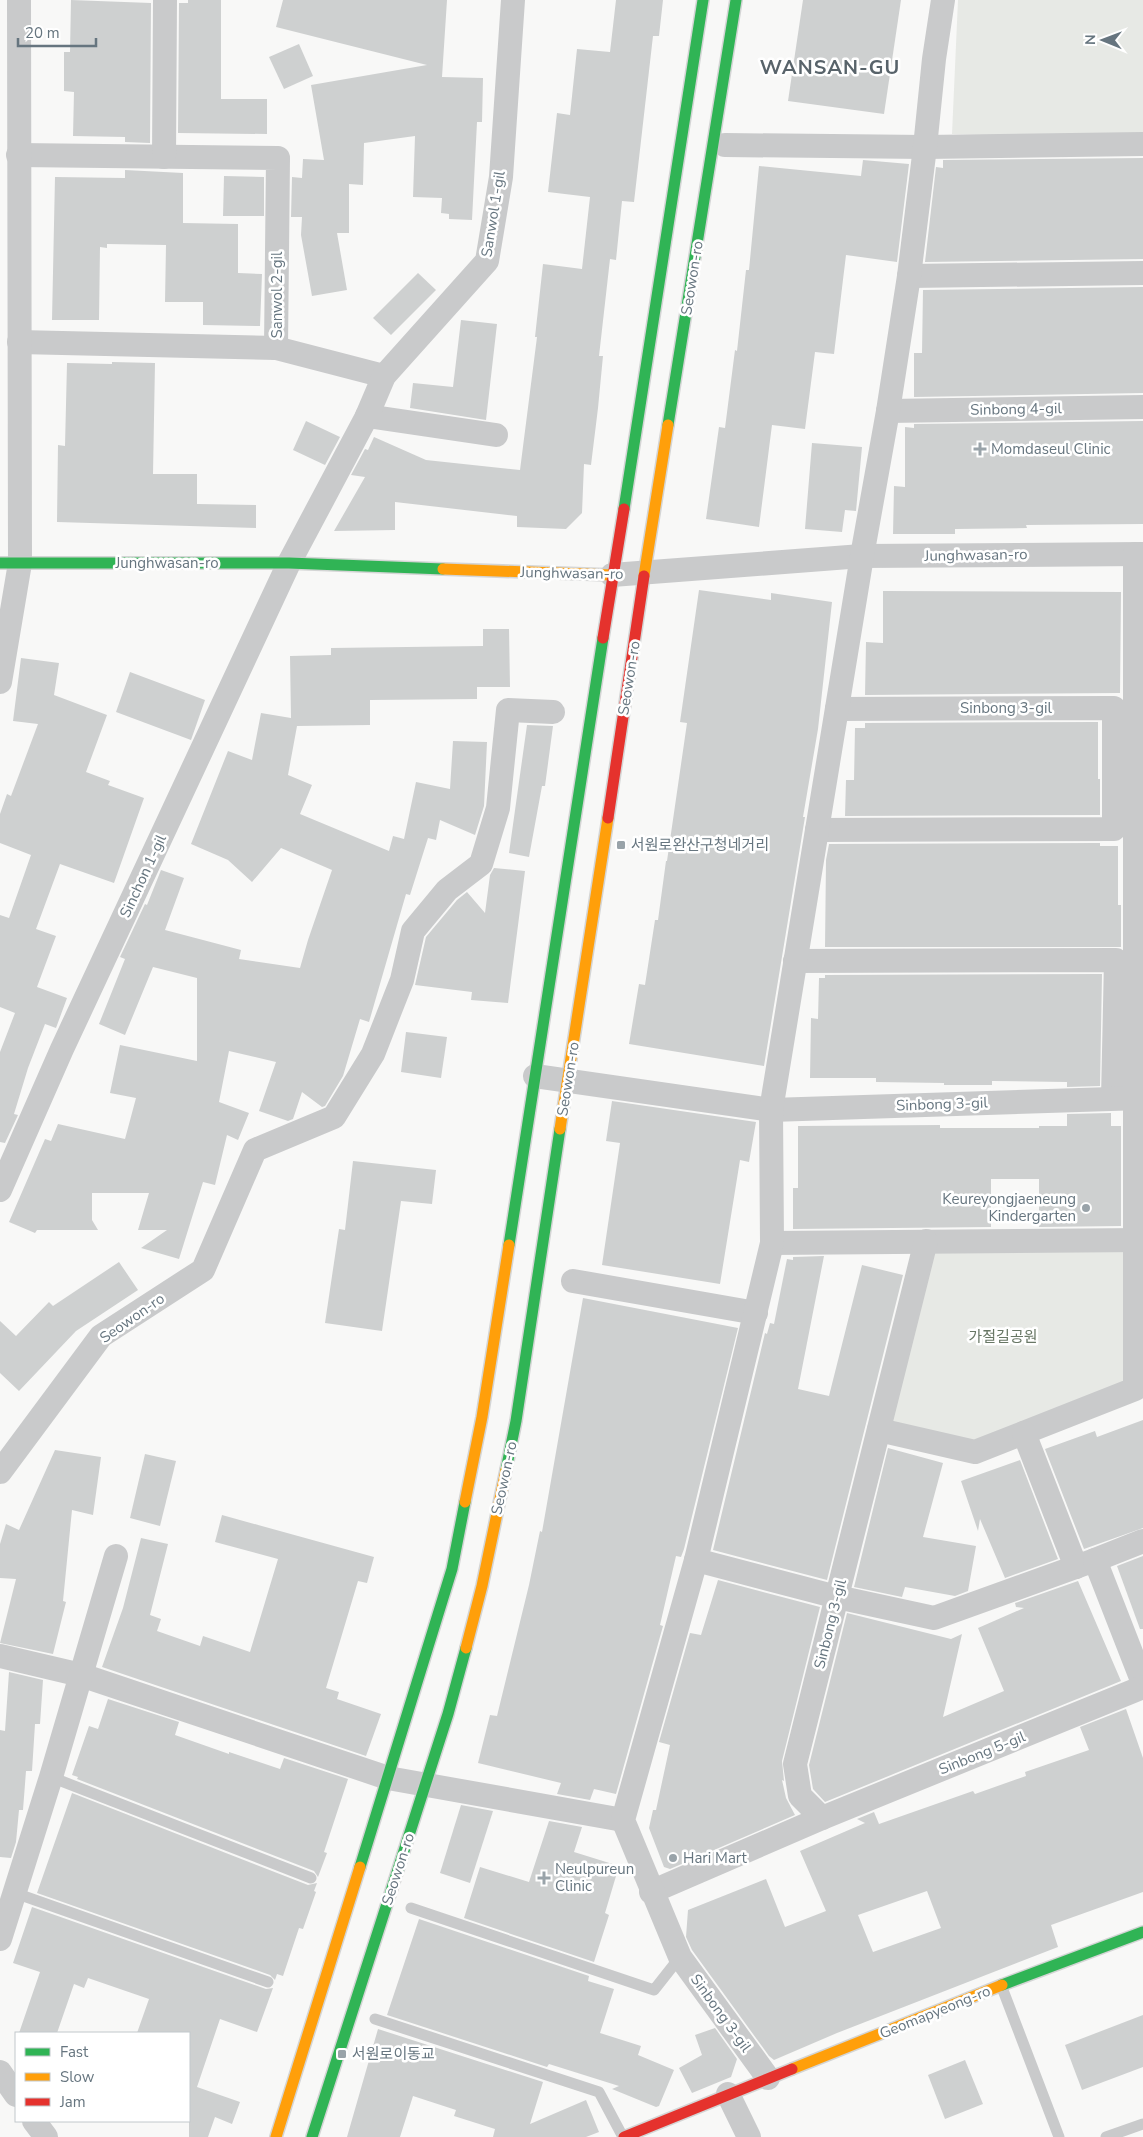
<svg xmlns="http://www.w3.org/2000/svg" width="1143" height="2137" font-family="'Nunito Sans','Noto Sans KR',sans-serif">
<rect width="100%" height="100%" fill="#f8f8f7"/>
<g fill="#e7e9e5">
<path d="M 958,0 L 1143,0 L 1143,138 L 952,134 Z"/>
<path d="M 1134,1240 L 1135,1389 L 975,1452 L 879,1430 L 926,1241 Z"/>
</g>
<g fill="#ced0d0" fill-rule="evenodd">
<path d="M 71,0 L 151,3 L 150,143 L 125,142 L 125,137 L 73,136 L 74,92 L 64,91 L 64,52 L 70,52 Z"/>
<path d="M 188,0 L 221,0 L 221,99 L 267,99 L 267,134 L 178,133 L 179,3 L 188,3 Z"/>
<path d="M 283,0 L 447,0 L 442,77 L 483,78 L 482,122 L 477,122 L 472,220 L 449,219 L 449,214 L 441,213 L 442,198 L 413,197 L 415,136 L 364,143 L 363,185 L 349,184 L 349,233 L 337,233 L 347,290 L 312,296 L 301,235 L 302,217 L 291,217 L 292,177 L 302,178 L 303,159 L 324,160 L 311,85 L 427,65 L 276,27 Z"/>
<path d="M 616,0 L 663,0 L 659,36 L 653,36 L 634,202 L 622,201 L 616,260 L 610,259 L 599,356 L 603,356 L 598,408 L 591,465 L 584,464 L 582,513 L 566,529 L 517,527 L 517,516 L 395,502 L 395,530 L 334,531 L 365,477 L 351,475 L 365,449 L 368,450 L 374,437 L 426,460 L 520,470 L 537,337 L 535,337 L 543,264 L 582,269 L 590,197 L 548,192 L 557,113 L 570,115 L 577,49 L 610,52 Z"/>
<path d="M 803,0 L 901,0 L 884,114 L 788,101 Z"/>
<path d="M 299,44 L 313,76 L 284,89 L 269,57 Z"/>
<path d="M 1143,158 L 1143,259 L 925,262 L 936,167 L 943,168 L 943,160 Z"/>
<path d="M 863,160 L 909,164 L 897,262 L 846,255 L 834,354 L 815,352 L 805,429 L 772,425 L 759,527 L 706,519 L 719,427 L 725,428 L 735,350 L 737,351 L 746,270 L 749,270 L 759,166 L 861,176 Z"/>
<path d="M 125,170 L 183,173 L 183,223 L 238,224 L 238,273 L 262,274 L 260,326 L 203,325 L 203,302 L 165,302 L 166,245 L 107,244 L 107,248 L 100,247 L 99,320 L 52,320 L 55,177 L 125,178 Z"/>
<path d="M 224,176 L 264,177 L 264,216 L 223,216 Z"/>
<path d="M 418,273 L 436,290 L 391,335 L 373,318 Z"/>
<path d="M 1143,287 L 1143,393 L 914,397 L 914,353 L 922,353 L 923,290 Z"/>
<path d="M 461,320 L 497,324 L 486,420 L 410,408 L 413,383 L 453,387 Z"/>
<path d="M 112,362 L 155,363 L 153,474 L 197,474 L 197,504 L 256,505 L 256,528 L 57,522 L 58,445 L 65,446 L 67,363 L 112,364 Z"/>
<path d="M 306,421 L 340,437 L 325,465 L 293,450 Z"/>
<path d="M 1143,421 L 1143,524 L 1026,525 L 1027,528 L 955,529 L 955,534 L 893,534 L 894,486 L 905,487 L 905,427 L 914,428 L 914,424 Z"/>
<path d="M 812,443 L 862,447 L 856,511 L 845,510 L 842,532 L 805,529 Z"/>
<path d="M 699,590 L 771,600 L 771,593 L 832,602 L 818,729 L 803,817 L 805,817 L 764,1066 L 629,1044 L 639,984 L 645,985 L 655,920 L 658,920 L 666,861 L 667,861 L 687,723 L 680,722 Z"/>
<path d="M 883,591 L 1121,592 L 1120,693 L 865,695 L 866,642 L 883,643 Z"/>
<path d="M 483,629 L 509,629 L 510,687 L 477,687 L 477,699 L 370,700 L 370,725 L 297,726 L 288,775 L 312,785 L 300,814 L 389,851 L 393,836 L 404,839 L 416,782 L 450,789 L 453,741 L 487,742 L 484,806 L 475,835 L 440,820 L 436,840 L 428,838 L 410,895 L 406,894 L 369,1022 L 360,1019 L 343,1076 L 325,1106 L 322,1107 L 302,1092 L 293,1119 L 288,1121 L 259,1111 L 276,1062 L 229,1051 L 219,1102 L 249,1113 L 238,1140 L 227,1135 L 215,1185 L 203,1182 L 179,1259 L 141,1248 L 167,1230 L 138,1230 L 149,1193 L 92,1193 L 92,1220 L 98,1230 L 37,1230 L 35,1233 L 9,1222 L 45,1139 L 51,1141 L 58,1124 L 125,1139 L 136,1098 L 110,1093 L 120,1045 L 197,1061 L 197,978 L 153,967 L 125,1035 L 99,1024 L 125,959 L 120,957 L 145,904 L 147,905 L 161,870 L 184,878 L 165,930 L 241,950 L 239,959 L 300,968 L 308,940 L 332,870 L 281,848 L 252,882 L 228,860 L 191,844 L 228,751 L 252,760 L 261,713 L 291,718 L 290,656 L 331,655 L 331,648 L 483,646 Z"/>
<path d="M 21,658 L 59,663 L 54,695 L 107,715 L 86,772 L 110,781 L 108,785 L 144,798 L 114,883 L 60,864 L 36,929 L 56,936 L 37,987 L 67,998 L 56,1028 L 45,1024 L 28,1068 L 14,1114 L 18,1115 L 5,1143 L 0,1142 L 0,1052 L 15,1013 L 0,1007 L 0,915 L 9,918 L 31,855 L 0,843 L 0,814 L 7,794 L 11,796 L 38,724 L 13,721 Z"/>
<path d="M 130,672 L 205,700 L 191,740 L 116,712 Z"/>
<path d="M 1098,722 L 1098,779 L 1100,779 L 1100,815 L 845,816 L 846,780 L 854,780 L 855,728 L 865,728 L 865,723 Z"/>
<path d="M 527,725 L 553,726 L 545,786 L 542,786 L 529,857 L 509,853 Z"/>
<path d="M 1100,843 L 1100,846 L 1118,846 L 1118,905 L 1121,905 L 1121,947 L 825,947 L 826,860 L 829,844 Z"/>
<path d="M 494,868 L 525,871 L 508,1003 L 471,1000 L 472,992 L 415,985 L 426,937 L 457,900 L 467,892 L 485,913 L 490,875 Z"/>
<path d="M 1102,974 L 1100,1086 L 1067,1087 L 1067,1082 L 992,1081 L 992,1085 L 944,1085 L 944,1083 L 876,1082 L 876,1078 L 810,1078 L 811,1018 L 818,1019 L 819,978 L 825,978 L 825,975 Z"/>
<path d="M 406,1032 L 447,1037 L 441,1078 L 401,1072 Z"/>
<path d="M 612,1101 L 756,1122 L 749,1162 L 740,1160 L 720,1284 L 602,1265 L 620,1143 L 606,1141 Z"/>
<path d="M 1111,1113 L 1111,1126 L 1121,1126 L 1121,1226 L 1039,1227 L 1039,1179 L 991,1179 L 991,1227 L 793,1229 L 793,1188 L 798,1188 L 798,1126 L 940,1125 L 940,1128 L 1039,1128 L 1039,1126 L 1067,1126 L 1067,1114 Z"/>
<path d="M 353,1161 L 436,1170 L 432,1204 L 401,1201 L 382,1331 L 325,1323 L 339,1229 L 345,1230 Z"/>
<path d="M 824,1256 L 798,1389 L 829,1396 L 862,1265 L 903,1275 L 827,1580 L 713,1550 L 765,1333 L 767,1334 L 770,1323 L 774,1324 L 787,1259 L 793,1260 L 793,1257 Z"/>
<path d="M 119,1262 L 138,1290 L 76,1331 L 19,1391 L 0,1373 L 0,1321 L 16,1336 L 49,1302 L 53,1306 Z"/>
<path d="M 583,1298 L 738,1328 L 684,1549 L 681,1557 L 676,1556 L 660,1625 L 663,1626 L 616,1794 L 594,1789 L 590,1800 L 557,1794 L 561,1783 L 478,1763 L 490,1715 L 497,1716 L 529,1585 L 540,1531 L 542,1532 Z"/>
<path d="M 1143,1420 L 1143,1528 L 1084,1549 L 1045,1449 L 1095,1431 L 1097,1437 Z"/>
<path d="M 888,1448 L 943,1463 L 923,1537 L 976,1546 L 968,1591 L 955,1596 L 905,1587 L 902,1597 L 854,1587 Z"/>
<path d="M 55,1450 L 101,1457 L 93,1515 L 72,1510 L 63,1601 L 66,1602 L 53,1654 L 0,1643 L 16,1579 L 0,1578 L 0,1544 L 6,1524 L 19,1530 Z"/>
<path d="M 145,1454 L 176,1461 L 160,1526 L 130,1518 Z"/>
<path d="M 1020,1460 L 1058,1559 L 1005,1578 L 980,1519 L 978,1531 L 961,1481 Z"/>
<path d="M 222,1515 L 374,1557 L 367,1583 L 358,1581 L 326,1688 L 339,1692 L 337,1699 L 381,1714 L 366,1756 L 102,1667 L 123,1608 L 141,1538 L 168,1544 L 150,1615 L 161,1619 L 157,1631 L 200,1646 L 203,1636 L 250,1652 L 278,1559 L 215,1542 Z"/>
<path d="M 1143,1556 L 1143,1629 L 1140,1629 L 1117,1566 Z"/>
<path d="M 718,1580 L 820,1607 L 782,1761 L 784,1781 L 782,1780 L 786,1798 L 795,1815 L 670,1869 L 664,1867 L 649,1828 L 653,1810 L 656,1810 L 670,1745 L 659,1742 L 690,1633 L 701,1635 Z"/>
<path d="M 1078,1581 L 1121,1681 L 825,1802 L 813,1789 L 809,1765 L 847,1613 L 951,1639 L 962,1634 L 943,1717 L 1004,1691 L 978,1628 L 1024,1608 L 1016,1607 L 1015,1603 Z"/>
<path d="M 9,1672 L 43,1680 L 40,1724 L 35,1724 L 32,1771 L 26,1771 L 23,1810 L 19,1810 L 16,1842 L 11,1858 L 0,1857 L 0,1730 L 5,1731 Z"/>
<path d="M 108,1699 L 179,1722 L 175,1735 L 229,1754 L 229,1752 L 280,1769 L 284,1758 L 348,1779 L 324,1852 L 327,1853 L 318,1877 L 314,1871 L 77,1779 L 78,1777 L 72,1775 L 89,1726 L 98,1729 Z"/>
<path d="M 1126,1709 L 1143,1758 L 1143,1892 L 1051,1925 L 1058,1947 L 837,2033 L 774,2060 L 769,2056 L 692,1950 L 686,1937 L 688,1910 L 766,1879 L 785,1927 L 826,1911 L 800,1851 L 865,1823 L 857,1819 L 874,1812 L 879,1824 L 973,1791 L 975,1794 L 1026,1776 L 1025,1772 L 1089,1750 L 1080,1727 ZM 927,1891 L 941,1928 L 873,1952 L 858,1915 Z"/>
<path d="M 72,1793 L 308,1885 L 317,1883 L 314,1891 L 316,1892 L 303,1929 L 299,1928 L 283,1976 L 277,1974 L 275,1980 L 270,1975 L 37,1893 Z"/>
<path d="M 461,1805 L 493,1811 L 470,1883 L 440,1873 Z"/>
<path d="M 549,1821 L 582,1827 L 574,1852 L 619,1866 L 605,1913 L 609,1915 L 594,1962 L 464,1918 L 480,1867 L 529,1882 Z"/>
<path d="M 32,1907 L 266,1989 L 273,1988 L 257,2032 L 220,2019 L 197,2087 L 240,2102 L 232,2124 L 215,2117 L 208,2137 L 189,2137 L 189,2033 L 137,2033 L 149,1999 L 88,1978 L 84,1988 L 74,1984 L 57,2033 L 19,2033 L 40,1972 L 13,1963 Z"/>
<path d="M 419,1919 L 589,1976 L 588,1981 L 614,1989 L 600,2033 L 641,2046 L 638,2055 L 674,2070 L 659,2106 L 656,2107 L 612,2089 L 619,2086 L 549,2064 L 547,2067 L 387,2015 Z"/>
<path d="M 1143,2015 L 1143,2067 L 1082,2090 L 1065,2045 Z"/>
<path d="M 715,2028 L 737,2059 L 731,2077 L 692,2093 L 679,2068 L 702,2055 L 695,2035 Z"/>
<path d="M 378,2029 L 543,2082 L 530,2124 L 586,2100 L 599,2132 L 586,2137 L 493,2137 L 495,2129 L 454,2116 L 456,2110 L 413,2096 L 400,2137 L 347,2137 Z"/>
<path d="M 965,2060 L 983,2104 L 945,2119 L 928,2075 Z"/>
</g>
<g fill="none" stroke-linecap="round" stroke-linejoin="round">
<g stroke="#d4d5d5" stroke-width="14">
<g id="fast">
<path d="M 668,425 L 736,0"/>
<path d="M 624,509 L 703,0"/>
<path d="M 0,563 L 289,563 L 443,569"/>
<path d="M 509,1245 L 603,638"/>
<path d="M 506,1470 L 516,1421 L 560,1129"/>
<path d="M 360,1867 L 452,1569 L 465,1502"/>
<path d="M 1002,1985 L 1143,1932"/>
<path d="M 312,2137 L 448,1714 L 466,1648"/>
</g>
</g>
<g stroke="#d4d5d5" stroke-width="14">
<g id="slow">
<path d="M 443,569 L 612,575"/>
<path d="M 644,576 L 668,425"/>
<path d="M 560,1129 L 608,818"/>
<path d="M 465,1502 L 482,1417 L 509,1245"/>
<path d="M 466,1648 L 482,1586 L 506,1470"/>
<path d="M 792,2069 L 1002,1985"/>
<path d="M 276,2137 L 360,1867"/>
</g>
</g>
<g stroke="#d4d5d5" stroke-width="14">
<g id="jam">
<path d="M 603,638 L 624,509"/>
<path d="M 608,818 L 644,576"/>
<path d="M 624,2137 L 792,2069"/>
</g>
</g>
<g stroke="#c9cacb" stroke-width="11">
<path d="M 51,1777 L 311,1878"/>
<path d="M 15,1893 L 268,1982"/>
<path d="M 411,1908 L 654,1990 L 680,1957"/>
<path d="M 1001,1985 L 1059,2137"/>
<path d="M 375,2019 L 599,2092 L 623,2137"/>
<path d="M 1106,2137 L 1143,2124"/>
</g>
<g stroke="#c9cacb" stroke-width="24">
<path d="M 725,145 L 925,147 L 1143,144"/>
<path d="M 18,155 L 278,158 L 276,348"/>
<path d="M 164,157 L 165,0"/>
<path d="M 909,276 L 1143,273"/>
<path d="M 19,342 L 276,348 L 384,376"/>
<path d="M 888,411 L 1143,407"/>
<path d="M 367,416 L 496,435"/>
<path d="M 612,575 L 862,556 L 1143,554"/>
<path d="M 0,682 L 20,563 L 19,0"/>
<path d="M 817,830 L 1114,829 L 1114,708 L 837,709"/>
<path d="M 795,961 L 1116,960 L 1113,1098"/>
<path d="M 535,1076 L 771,1110 L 1143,1098"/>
<path d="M 0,1190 L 62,1049 L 289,563 L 367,416 L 384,376 L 487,261 L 501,177 L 513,0"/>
<path d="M 772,1243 L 1143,1240"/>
<path d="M 573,1281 L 756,1313"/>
<path d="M 879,1430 L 975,1452 L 1135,1389 L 1135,554"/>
<path d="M 1024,1433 L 1076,1567"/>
<path d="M 0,1472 L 101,1336 L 203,1270 L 255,1150 L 334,1117 L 373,1054 L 402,980 L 413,931 L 447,890 L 481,864 L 498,808 L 508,710 L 553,712"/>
<path d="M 696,1560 L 837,1597 L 934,1618 L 1095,1560 L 1143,1541"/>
<path d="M 1095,1560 L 1143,1683"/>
<path d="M 0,1656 L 81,1675 L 388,1778 L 623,1820"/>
<path d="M 822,1818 L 800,1796 L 795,1764 L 926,1241"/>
<path d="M 651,1892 L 822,1818 L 1143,1687"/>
<path d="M 0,1939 L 51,1777 L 116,1556"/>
<path d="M 0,2072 L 16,2095"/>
<path d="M 768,2078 L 680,1957 L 623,1820 L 696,1560 L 772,1243 L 771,1110 L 862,556 L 888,411 L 909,276 L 925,147 L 934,59 L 943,0"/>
<path d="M 728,2094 L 749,2137"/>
<path d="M 34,2121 L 46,2137"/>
</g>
<use href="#fast" stroke="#30b455" stroke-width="11"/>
<use href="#slow" stroke="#ff9f0a" stroke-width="11"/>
<use href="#jam" stroke="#e5322d" stroke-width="11"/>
</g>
<g fill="#99a3a9" stroke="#fff" stroke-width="2">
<path d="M977.5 441.5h5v5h5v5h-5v5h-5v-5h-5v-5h5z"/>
<rect x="616" y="840" width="10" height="10" rx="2.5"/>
<circle cx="1086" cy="1208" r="5"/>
<circle cx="673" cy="1858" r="5"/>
<path d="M541.5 1870.5h5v5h5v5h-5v5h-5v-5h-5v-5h5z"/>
<rect x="337" y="2049" width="10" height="10" rx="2.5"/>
</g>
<g text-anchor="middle" stroke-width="5" stroke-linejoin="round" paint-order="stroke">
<g font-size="15" fill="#66757f" stroke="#fff">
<text transform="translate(493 214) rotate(-81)" y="5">Sanwol 1-gil</text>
<text transform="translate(692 278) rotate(-81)" y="5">Seowon-ro</text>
<text transform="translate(277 295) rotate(-90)" y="5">Sanwol 2-gil</text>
<text transform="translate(1016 409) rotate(-1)" y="5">Sinbong 4-gil</text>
<text transform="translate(976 555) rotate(-1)" y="5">Junghwasan-ro</text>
<text x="167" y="568">Junghwasan-ro</text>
<text transform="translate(572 573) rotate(1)" y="5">Junghwasan-ro</text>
<text transform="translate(629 678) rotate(-81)" y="5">Seowon-ro</text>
<text x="1006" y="713">Sinbong 3-gil</text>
<text transform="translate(143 876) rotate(-65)" y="5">Sinchon 1-gil</text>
<text transform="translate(568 1079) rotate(-81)" y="5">Seowon-ro</text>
<text transform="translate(942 1104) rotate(-2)" y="5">Sinbong 3-gil</text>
<text transform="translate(132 1318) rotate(-35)" y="5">Seowon-ro</text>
<text transform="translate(504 1478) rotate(-78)" y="5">Seowon-ro</text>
<text transform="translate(830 1624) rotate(-76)" y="5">Sinbong 3-gil</text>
<text transform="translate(982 1753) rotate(-22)" y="5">Sinbong 5-gil</text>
<text transform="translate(398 1869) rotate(-72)" y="5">Seowon-ro</text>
<text transform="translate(935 2012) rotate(-22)" y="5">Geomapyeong-ro</text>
<text transform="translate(721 2013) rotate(54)" y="5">Sinbong 3-gil</text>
</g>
<g font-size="15" fill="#66757f" stroke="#fff" text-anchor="start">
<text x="991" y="454">Momdaseul Clinic</text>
<text x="631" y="850">서원로완산구청네거리</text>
<text x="1076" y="1204" text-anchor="end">Keureyongjaeneung<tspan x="1076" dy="17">Kindergarten</tspan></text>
<text x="683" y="1863">Hari Mart</text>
<text x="555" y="1874">Neulpureun<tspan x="555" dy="17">Clinic</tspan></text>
<text x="352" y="2059">서원로이동교</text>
</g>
<g font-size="15" fill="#687765" stroke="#fff">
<text x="1003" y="1342">가절길공원</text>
</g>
<g font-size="20" font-weight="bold" letter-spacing="1" fill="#58636a" stroke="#fff">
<text x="830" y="74">WANSAN-GU</text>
</g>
</g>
<rect x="15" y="2032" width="175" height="90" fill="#ffffff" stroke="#c2c8cc"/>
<rect x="25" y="2048" width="25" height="8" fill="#30b455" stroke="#c2c8cc"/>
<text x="60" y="2057" font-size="15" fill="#66757f">Fast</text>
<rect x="25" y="2073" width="25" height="8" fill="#ff9f0a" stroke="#c2c8cc"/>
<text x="60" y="2082" font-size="15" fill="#66757f">Slow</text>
<rect x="25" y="2098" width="25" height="8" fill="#e5322d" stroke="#c2c8cc"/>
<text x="60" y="2107" font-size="15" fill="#66757f">Jam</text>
<g transform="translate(1103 40) rotate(271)" stroke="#ffffff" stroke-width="4" paint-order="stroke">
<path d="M0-4L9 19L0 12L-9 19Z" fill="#66757f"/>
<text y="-8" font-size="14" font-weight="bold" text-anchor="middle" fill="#66757f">N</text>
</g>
<path d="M18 38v8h78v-8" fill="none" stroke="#66757f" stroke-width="2.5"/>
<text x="25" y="38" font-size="15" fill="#66757f" stroke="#ffffff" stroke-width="4" paint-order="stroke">20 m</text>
</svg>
